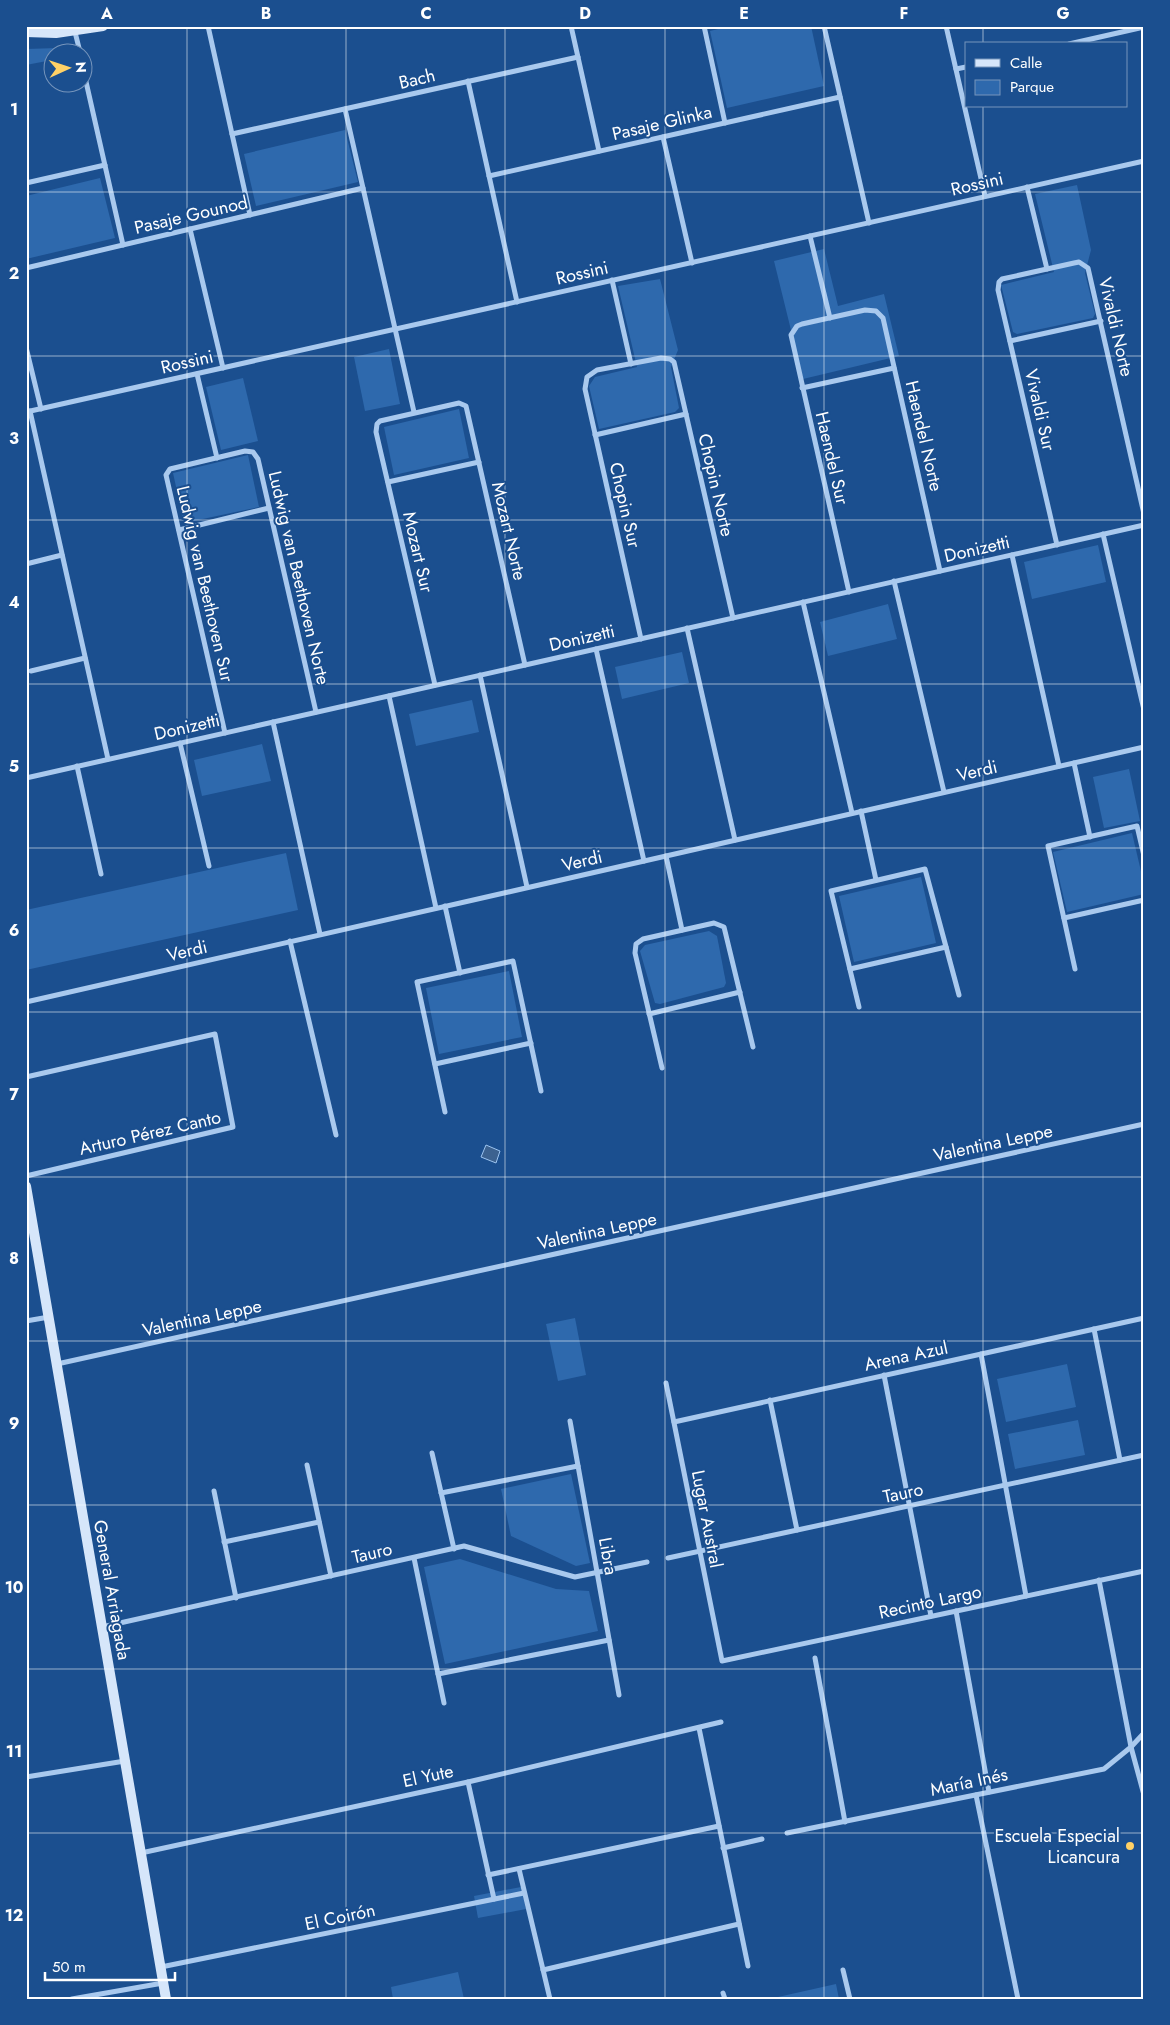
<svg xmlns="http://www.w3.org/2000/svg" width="1170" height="2025" font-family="Jost,sans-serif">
<rect width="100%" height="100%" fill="#1b4f8f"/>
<g fill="#2e69ad">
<path d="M 730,26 L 811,26 L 824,86 L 727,108 L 710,31 Z"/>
<path d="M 58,48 L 59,52 L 52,52 L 52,60 L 26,65 L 26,49 Z"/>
<path d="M 345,130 L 358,182 L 256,206 L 244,154 Z"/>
<path d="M 100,178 L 115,238 L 26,259 L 26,196 Z"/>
<path d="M 1077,185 L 1091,250 L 1085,273 L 1095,314 L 1093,318 L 1017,334 L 1013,332 L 1001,285 L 1054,272 L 1035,194 Z"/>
<path d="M 824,249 L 838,306 L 884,294 L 899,356 L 803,379 L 774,261 Z"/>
<path d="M 660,279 L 678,350 L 671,367 L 679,408 L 675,412 L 599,429 L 589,386 L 595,377 L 637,367 L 618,286 Z"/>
<path d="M 389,349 L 400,404 L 365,411 L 354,357 Z"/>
<path d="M 243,378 L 258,441 L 221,450 L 206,387 Z"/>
<path d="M 459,409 L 469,458 L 394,475 L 384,427 Z"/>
<path d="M 248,455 L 259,507 L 184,523 L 173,473 Z"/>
<path d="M 1098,545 L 1106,582 L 1032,599 L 1024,562 Z"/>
<path d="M 888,604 L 897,639 L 828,656 L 820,622 Z"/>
<path d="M 682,652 L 689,683 L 622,699 L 615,667 Z"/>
<path d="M 472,700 L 479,732 L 416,746 L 409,714 Z"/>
<path d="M 262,744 L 271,781 L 202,796 L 194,760 Z"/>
<path d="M 1129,769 L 1140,821 L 1104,828 L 1093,777 Z"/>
<path d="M 1132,833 L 1144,884 L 1144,894 L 1067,912 L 1053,852 Z"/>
<path d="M 286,853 L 298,910 L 26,970 L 26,910 Z"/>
<path d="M 921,877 L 936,943 L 854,962 L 839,896 Z"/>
<path d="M 709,931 L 717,936 L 726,983 L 724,987 L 660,1004 L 655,1003 L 640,951 L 645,945 Z"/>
<path d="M 509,971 L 522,1037 L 439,1054 L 426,988 Z"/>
<path d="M 575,1318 L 586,1375 L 558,1381 L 546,1324 Z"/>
<path d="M 1067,1364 L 1076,1407 L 1006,1422 L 997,1379 Z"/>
<path d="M 1078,1420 L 1085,1455 L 1015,1469 L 1008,1434 Z"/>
<path d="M 571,1474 L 590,1563 L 576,1566 L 511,1536 L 501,1489 Z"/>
<path d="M 460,1559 L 556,1589 L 589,1591 L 598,1631 L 445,1664 L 424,1567 Z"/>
<path d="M 521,1887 L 526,1909 L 478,1918 L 474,1896 Z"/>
<path d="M 458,1972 L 464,1999 L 393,1999 L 391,1987 Z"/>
<path d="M 836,1984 L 839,1999 L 769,1999 Z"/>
</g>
<path fill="#3c6290" stroke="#9cc4f0" d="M 486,1145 L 500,1151 L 496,1163 L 481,1157 Z"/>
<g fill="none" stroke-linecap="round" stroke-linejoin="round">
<g stroke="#a9c9ee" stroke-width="5">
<path d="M 208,26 L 250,215"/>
<path d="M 571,26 L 599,151"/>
<path d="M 704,26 L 725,123"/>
<path d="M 824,26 L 869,223"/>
<path d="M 946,26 L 985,196"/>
<path d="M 75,32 L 80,52"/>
<path d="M 1069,44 L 1144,27"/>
<path d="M 82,64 L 123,245"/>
<path d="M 956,69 L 966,67"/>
<path d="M 468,81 L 517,302"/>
<path d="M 345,109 L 414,412"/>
<path d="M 232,134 L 578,57"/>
<path d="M 663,137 L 692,263"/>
<path d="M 489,176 L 840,97"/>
<path d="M 26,183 L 105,165"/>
<path d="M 1027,187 L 1047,269"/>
<path d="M 190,229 L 223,368"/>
<path d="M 810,236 L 830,318"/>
<path d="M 26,268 L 363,188"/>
<path d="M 612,280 L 631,364"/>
<path d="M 1010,341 L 1101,321"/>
<path d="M 26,347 L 41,409"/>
<path d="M 197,374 L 217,458"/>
<path d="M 802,388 L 894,368"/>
<path d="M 30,411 L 108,759"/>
<path d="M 26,412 L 1144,161"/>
<path d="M 595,435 L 686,414"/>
<path d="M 388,482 L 479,462"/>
<path d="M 179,530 L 269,508"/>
<path d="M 1103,534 L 1144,710"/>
<path d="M 1057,545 L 998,290 L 999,282 L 1002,279 L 1074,263 L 1079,262 L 1088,268 L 1144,514"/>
<path d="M 1012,555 L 1059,766"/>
<path d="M 26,564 L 62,555"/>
<path d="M 894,581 L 944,792"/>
<path d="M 849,592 L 791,335 L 797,326 L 802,324 L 865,310 L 876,311 L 883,318 L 940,571"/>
<path d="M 803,602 L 852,813"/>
<path d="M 687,628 L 735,840"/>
<path d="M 641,639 L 585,389 L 587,377 L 597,370 L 661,358 L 670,359 L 674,362 L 733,618"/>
<path d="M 596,649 L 644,861"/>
<path d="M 31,671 L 85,658"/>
<path d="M 480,675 L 527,887"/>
<path d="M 435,685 L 376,432 L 377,424 L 380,421 L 459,403 L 466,406 L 525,665"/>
<path d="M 389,696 L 436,908"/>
<path d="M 273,722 L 320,934"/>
<path d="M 225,733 L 166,475 L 170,469 L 245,451 L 253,452 L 258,459 L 316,712"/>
<path d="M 180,743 L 209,866"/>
<path d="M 1074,763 L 1090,837"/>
<path d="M 77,766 L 101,874"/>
<path d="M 26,778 L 1144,525"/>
<path d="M 861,811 L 876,880"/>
<path d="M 666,856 L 682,930"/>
<path d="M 445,906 L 460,973"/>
<path d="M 1064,918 L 1144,900"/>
<path d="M 290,941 L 336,1135"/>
<path d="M 850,969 L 946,947"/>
<path d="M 1075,969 L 1048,846 L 1137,826 L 1144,856"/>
<path d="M 26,1002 L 1144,747"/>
<path d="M 859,1007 L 831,891 L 925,869 L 959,995"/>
<path d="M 649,1014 L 740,992"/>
<path d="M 435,1064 L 531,1043"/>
<path d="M 662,1068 L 635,953 L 636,944 L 643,939 L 714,923 L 724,927 L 753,1047"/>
<path d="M 26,1077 L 215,1034 L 233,1127 L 26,1176"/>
<path d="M 445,1112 L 417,982 L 513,961 L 541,1091"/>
<path d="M 26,1321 L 49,1317"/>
<path d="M 1094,1329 L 1120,1460"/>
<path d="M 981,1354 L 1026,1596"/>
<path d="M 57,1364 L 1144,1124"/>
<path d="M 884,1375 L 931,1616"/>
<path d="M 666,1383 L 722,1661 L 1144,1571"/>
<path d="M 770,1400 L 797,1530"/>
<path d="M 570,1421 L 619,1695"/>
<path d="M 674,1422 L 1144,1318"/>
<path d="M 432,1453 L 454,1549"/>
<path d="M 307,1465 L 331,1576"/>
<path d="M 214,1491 L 236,1598"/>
<path d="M 441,1493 L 578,1466"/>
<path d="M 224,1542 L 319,1522"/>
<path d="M 414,1558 L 444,1703"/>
<path d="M 668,1558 L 1144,1455"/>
<path d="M 1099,1580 L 1131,1747 L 1144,1795"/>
<path d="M 956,1611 L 989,1792"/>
<path d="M 102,1627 L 464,1546 L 575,1577 L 647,1562"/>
<path d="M 815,1658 L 845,1822"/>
<path d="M 438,1674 L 609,1640"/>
<path d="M 699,1728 L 748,1966"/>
<path d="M 26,1777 L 125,1761"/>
<path d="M 468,1782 L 494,1899"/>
<path d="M 976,1795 L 1018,1999"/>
<path d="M 787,1833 L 1104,1769 L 1131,1747 L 1144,1733"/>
<path d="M 723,1848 L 762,1839"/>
<path d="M 141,1853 L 468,1782 L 721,1722"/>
<path d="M 519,1869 L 550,1999"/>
<path d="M 488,1875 L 719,1826"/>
<path d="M 161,1967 L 524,1893"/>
<path d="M 543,1970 L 739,1924"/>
<path d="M 843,1970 L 850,1999"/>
<path d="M 723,1993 L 725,1999"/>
<path d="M 72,1999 L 163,1983"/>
</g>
<g stroke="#d6e6fa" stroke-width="10">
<path d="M 26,32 L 56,33 L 103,26"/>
<path d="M 26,1186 L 166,1999"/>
</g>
</g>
<path fill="none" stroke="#fff" stroke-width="1" stroke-opacity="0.55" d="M 187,26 L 187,1999M 346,26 L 346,1999M 505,26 L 505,1999M 665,26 L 665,1999M 824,26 L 824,1999M 983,26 L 983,44M 983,106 L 983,1999M 26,192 L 1144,192M 26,356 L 1144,356M 26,520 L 1144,520M 26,684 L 1144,684M 26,848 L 1144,848M 26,1012 L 1144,1012M 26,1177 L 1144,1177M 26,1341 L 1144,1341M 26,1505 L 1144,1505M 26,1669 L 1144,1669M 26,1833 L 1144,1833"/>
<circle fill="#ffd166" stroke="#1b4f8f" stroke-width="2" cx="1130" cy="1846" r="5"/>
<g text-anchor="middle" stroke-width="4" stroke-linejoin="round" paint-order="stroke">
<g font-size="18" fill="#fff" stroke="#1b4f8f">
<text transform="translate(417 79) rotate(-13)" y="6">Bach</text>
<text transform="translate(662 123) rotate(-13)" y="6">Pasaje Glinka</text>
<text transform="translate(977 184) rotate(-13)" y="6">Rossini</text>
<text transform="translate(191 215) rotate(-13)" y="6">Pasaje Gounod</text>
<text transform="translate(582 273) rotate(-13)" y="6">Rossini</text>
<text transform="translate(1116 327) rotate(77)" y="6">Vivaldi Norte</text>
<text transform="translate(187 362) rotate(-13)" y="6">Rossini</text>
<text transform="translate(1040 410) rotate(77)" y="6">Vivaldi Sur</text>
<text transform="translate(924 436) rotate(77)" y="6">Haendel Norte</text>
<text transform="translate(832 458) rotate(77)" y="6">Haendel Sur</text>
<text transform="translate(716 485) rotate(77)" y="6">Chopin Norte</text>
<text transform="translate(625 505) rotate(77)" y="6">Chopin Sur</text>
<text transform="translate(509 531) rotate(77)" y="6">Mozart Norte</text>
<text transform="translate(977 549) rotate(-13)" y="6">Donizetti</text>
<text transform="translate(418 552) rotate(77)" y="6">Mozart Sur</text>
<text transform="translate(299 578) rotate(77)" y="6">Ludwig van Beethoven Norte</text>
<text transform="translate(205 584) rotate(77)" y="6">Ludwig van Beethoven Sur</text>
<text transform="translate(582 638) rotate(-13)" y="6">Donizetti</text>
<text transform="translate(187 727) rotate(-13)" y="6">Donizetti</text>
<text transform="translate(977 771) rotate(-13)" y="6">Verdi</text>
<text transform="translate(582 861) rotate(-13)" y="6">Verdi</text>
<text transform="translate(187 951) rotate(-13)" y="6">Verdi</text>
<text transform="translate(150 1133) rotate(-13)" y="6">Arturo Pérez Canto</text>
<text transform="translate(993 1143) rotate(-12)" y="6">Valentina Leppe</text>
<text transform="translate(597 1231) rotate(-12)" y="6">Valentina Leppe</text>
<text transform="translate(202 1318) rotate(-12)" y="6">Valentina Leppe</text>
<text transform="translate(906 1356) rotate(-12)" y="6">Arena Azul</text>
<text transform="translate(903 1493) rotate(-12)" y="6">Tauro</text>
<text transform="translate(707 1519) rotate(79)" y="6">Lugar Austral</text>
<text transform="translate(372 1553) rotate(-13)" y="6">Tauro</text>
<text transform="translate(608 1556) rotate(80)" y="6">Libra</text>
<text transform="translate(112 1590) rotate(80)" y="6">General Arriagada</text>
<text transform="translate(930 1602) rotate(-12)" y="6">Recinto Largo</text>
<text transform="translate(428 1776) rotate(-12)" y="6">El Yute</text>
<text transform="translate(969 1782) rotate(-12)" y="6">María Inés</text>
<text transform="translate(340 1917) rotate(-12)" y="6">El Coirón</text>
</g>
<g font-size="18" fill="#fff" stroke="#1b4f8f" text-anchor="end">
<text x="1120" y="1842">Escuela Especial<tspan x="1120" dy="21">Licancura</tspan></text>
</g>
</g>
<rect width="1170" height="2025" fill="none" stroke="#1b4f8f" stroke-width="55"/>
<rect x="965" y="42" width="162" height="65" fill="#1b4f8f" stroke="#7695bc"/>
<rect x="975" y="59" width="25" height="8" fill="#d6e6fa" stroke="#7695bc"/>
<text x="1010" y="68" font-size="15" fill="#ffffff">Calle</text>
<rect x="975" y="80" width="25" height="15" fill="#2e69ad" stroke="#7695bc"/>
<text x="1010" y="92" font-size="15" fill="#ffffff">Parque</text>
<g transform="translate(68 68) rotate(87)"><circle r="24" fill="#1b4f8f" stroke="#7695bc"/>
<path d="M0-4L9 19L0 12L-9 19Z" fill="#ffd166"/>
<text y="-8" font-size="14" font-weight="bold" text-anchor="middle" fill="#ffffff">N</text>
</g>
<path d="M45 1972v8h130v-8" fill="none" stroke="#ffffff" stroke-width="2.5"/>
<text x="52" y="1972" font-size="15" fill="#ffffff" stroke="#1b4f8f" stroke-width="4" paint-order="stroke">50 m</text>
<rect x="28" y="28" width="1114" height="1970" fill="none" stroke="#fff" stroke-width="2"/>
<g font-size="16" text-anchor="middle" font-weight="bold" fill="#fff">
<text x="107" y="19">A</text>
<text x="266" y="19">B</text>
<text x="426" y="19">C</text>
<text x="585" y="19">D</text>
<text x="744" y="19">E</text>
<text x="904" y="19">F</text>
<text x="1063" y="19">G</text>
<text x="14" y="115">1</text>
<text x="14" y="279">2</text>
<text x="14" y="444">3</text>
<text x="14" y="608">4</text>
<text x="14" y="772">5</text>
<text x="14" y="936">6</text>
<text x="14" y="1100">7</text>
<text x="14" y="1264">8</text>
<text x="14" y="1429">9</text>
<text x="14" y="1593">10</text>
<text x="14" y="1757">11</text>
<text x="14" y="1921">12</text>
</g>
</svg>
